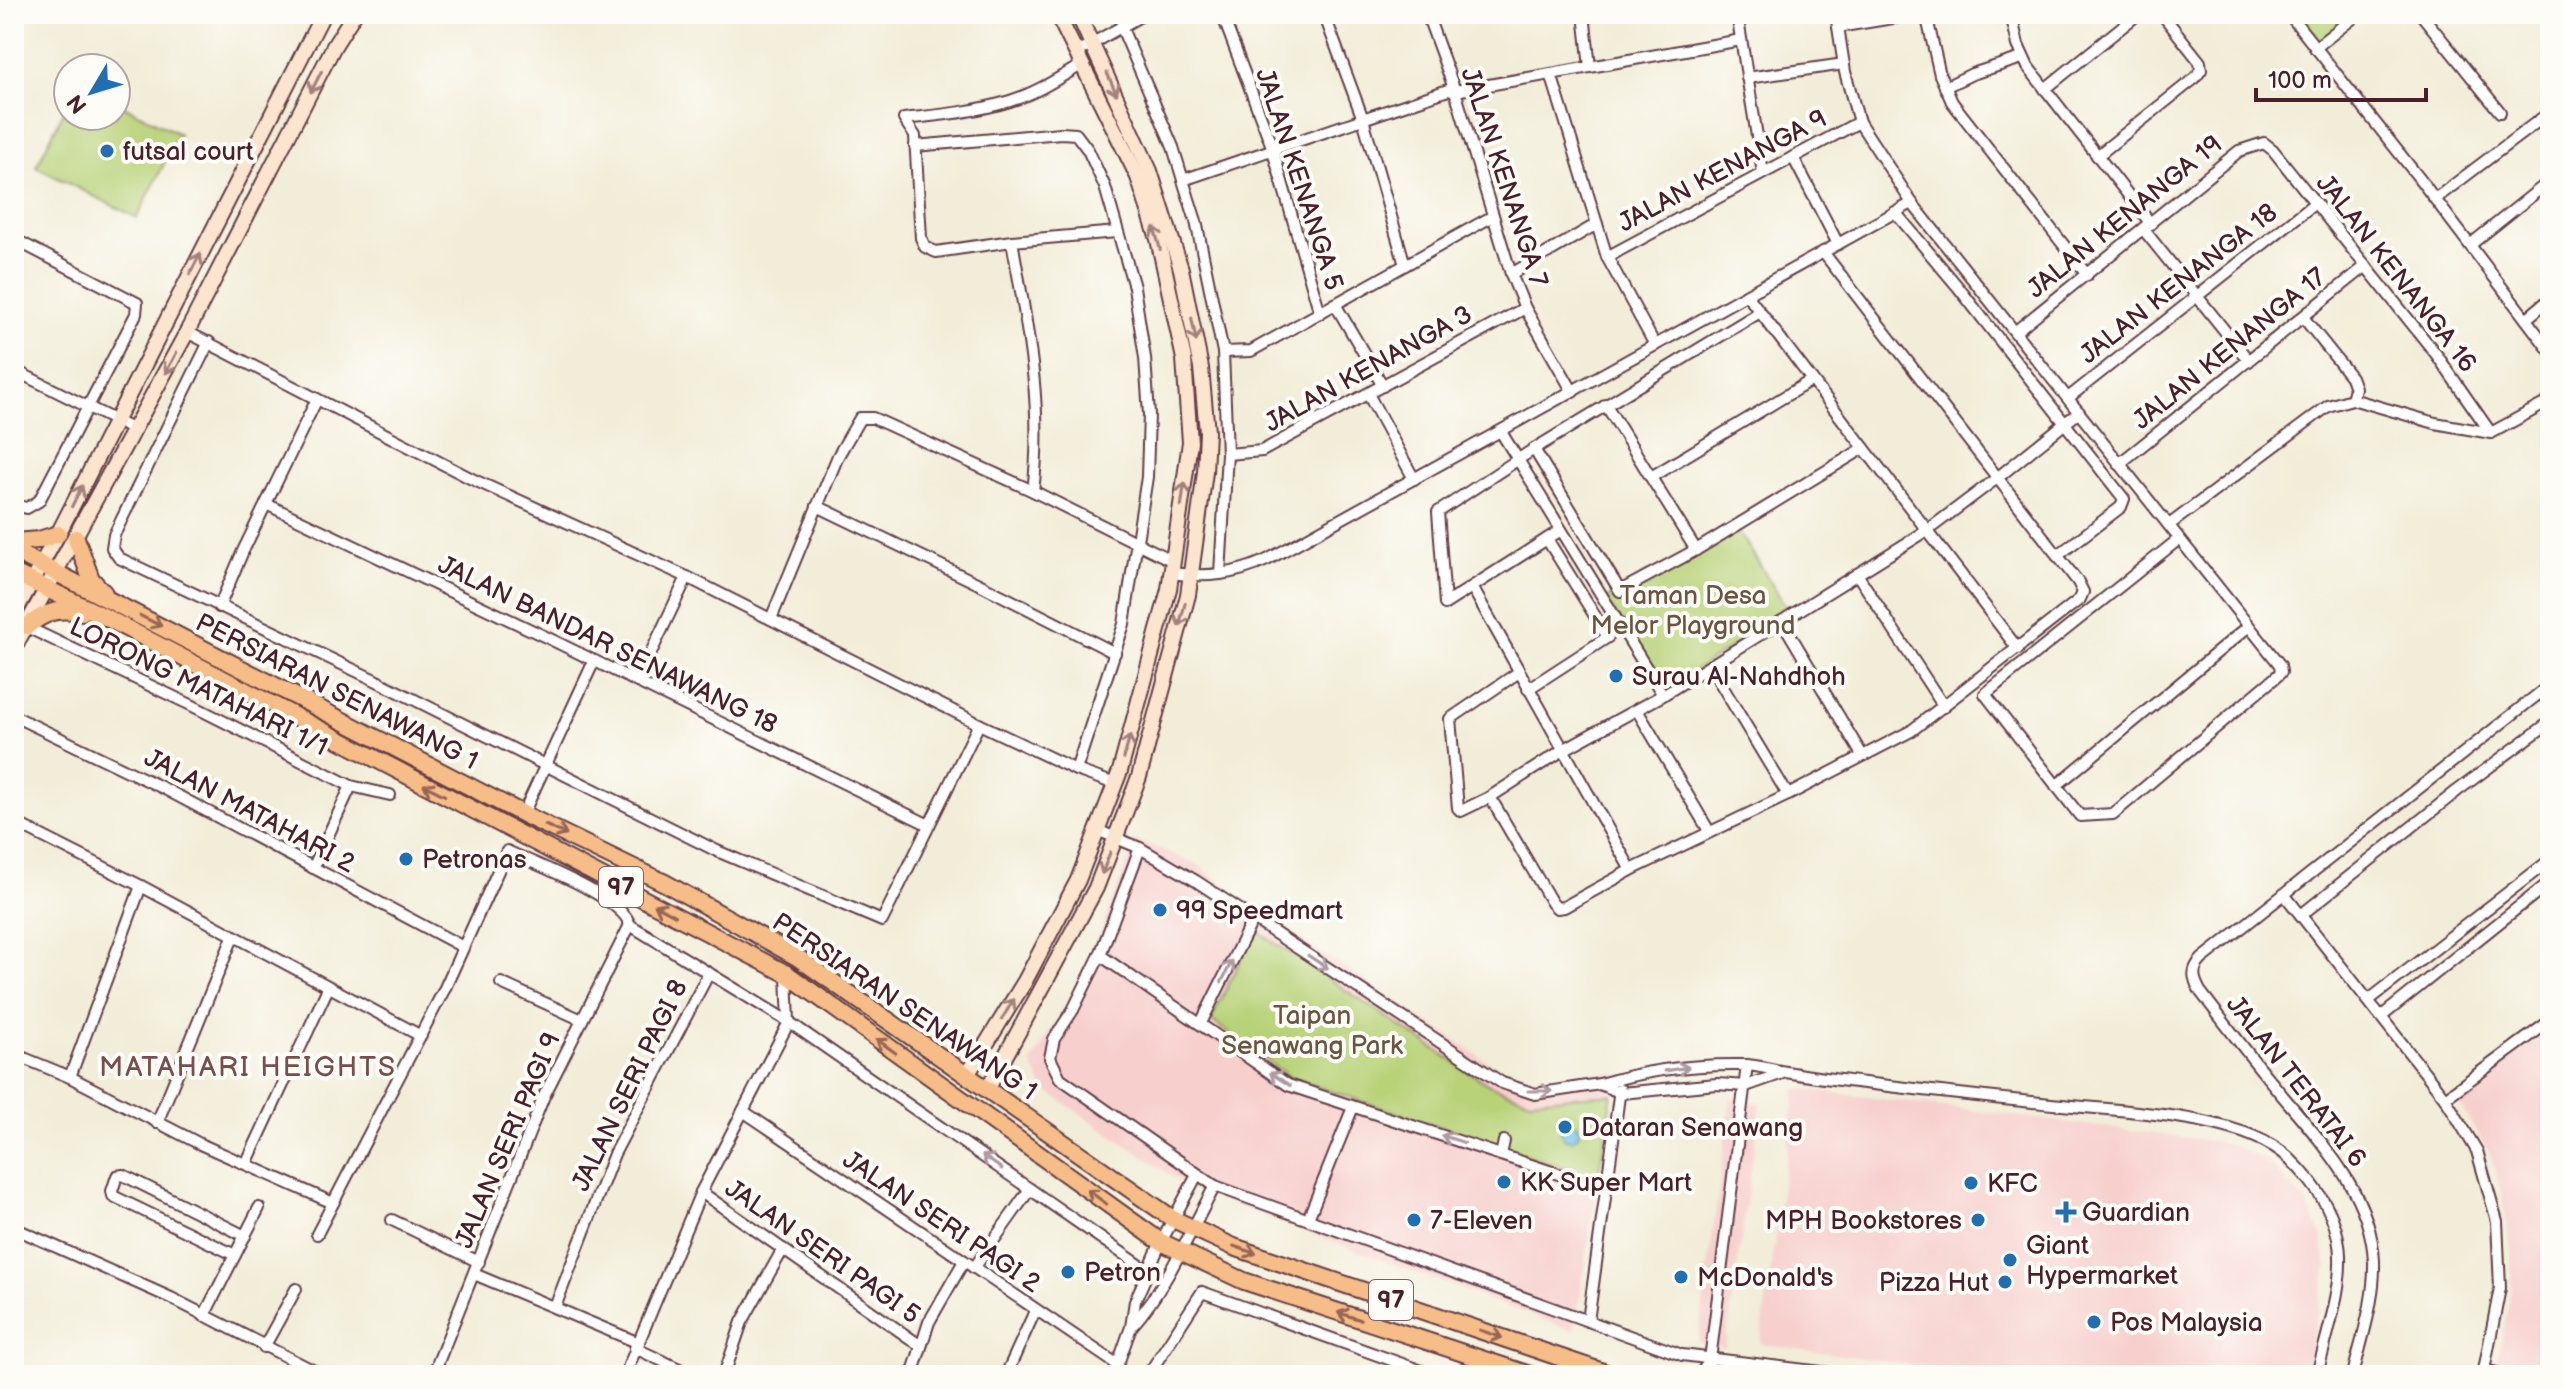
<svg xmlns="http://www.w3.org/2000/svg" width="2564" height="1389" font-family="'Balsamiq Sans',sans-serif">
<rect width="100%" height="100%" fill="#fdfcf7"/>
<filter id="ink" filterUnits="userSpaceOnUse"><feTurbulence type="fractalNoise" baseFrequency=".0125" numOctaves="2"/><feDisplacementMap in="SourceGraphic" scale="16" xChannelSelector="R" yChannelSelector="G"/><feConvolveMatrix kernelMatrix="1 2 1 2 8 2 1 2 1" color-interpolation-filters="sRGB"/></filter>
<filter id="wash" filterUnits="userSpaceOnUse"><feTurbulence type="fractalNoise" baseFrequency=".006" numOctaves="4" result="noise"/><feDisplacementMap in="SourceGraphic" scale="32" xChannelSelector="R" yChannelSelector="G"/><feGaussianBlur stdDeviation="1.8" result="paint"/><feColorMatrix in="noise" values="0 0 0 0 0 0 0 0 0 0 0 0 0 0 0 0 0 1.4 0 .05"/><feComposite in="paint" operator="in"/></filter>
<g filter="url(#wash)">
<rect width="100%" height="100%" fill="#f2edd8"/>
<g fill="#f7d0ce">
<path d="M 1136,840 L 1196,863 L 1254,908 L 1507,1074 L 1538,1086 L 1617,1072 L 1574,1331 L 1191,1189 L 1044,1089 L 1031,1063 L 1065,1008 L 1093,952 Z"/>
<path d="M 2550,1030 L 2550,1373 L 2498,1359 L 2511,1290 L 2511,1251 L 2502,1195 L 2490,1153 L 2456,1099 Z"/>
<path d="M 1796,1088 L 2228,1143 L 2267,1161 L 2305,1201 L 2322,1237 L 2327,1267 L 2304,1375 L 1988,1375 L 1760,1344 Z"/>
<path d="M 1731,1098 L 1761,1103 L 1725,1348 L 1698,1342 Z"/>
</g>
<g fill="#b8d278" stroke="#817852" stroke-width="2">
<path d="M 2289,14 L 2358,14 L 2315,48 Z"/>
<path d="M 116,102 L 179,134 L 137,218 L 36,167 L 68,103 L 68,116 L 116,116 Z"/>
<path d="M 1736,527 L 1788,610 L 1663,691 L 1606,599 Z"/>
<path d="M 1255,930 L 1489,1085 L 1530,1100 L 1612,1094 L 1598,1178 L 1291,1078 L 1211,1020 Z"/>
</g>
<circle fill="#69c1e7" stroke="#5a7089" stroke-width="2" cx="1570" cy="1131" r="9"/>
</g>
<g filter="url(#ink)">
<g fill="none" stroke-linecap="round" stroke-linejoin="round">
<g stroke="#633e45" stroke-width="14">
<g id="street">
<path d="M 1222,14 L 1271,144 L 1320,313"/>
<path d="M 1324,14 L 1363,119 L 1405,265"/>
<path d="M 1427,14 L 1455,91 L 1511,274 L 1525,308 L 1573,392"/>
<path d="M 1584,14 L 1590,67"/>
<path d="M 1737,14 L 1763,173"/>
<path d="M 1836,14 L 1845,72 L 1859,122 L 1912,203 L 2280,665 L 2281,672 L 2276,677 L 2113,814 L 2080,816 L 1985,694 L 2179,539"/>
<path d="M 1926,14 L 1940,75 L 1952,102 L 2087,275"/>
<path d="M 2011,14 L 2018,45 L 2028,67 L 2151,224"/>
<path d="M 2289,14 L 2419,178 L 2550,351"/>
<path d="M 2421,14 L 2500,112"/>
<path d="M 1121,26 L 1173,147 L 1183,180 L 1196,221 L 1223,352 L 1227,454 L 1220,574"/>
<path d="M 1838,27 L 1917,14"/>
<path d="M 2315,48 L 2358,14"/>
<path d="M 1077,52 L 1144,14"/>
<path d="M 1083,64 C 1059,78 1036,93 1010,101 C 975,112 940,115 904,119 L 915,136 L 921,238 L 925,247 L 936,252 L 1012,241 L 1117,232"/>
<path d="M 1551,74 L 1607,257 L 1655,345"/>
<path d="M 1747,78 L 1844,64"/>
<path d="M 1945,87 L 1972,74 L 2022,58"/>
<path d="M 2045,89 L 2138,14"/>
<path d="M 1455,91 L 1741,40"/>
<path d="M 915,146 L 1061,133 L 1076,134 L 1088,150 L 1105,187 L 1134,287 L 1145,358 L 1149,414 L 1147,477 L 1124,624 L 1076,770"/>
<path d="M 2097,156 L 2195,78 L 2201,70 L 2200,62 L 2162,14"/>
<path d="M 1793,157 L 1838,244"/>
<path d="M 1183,180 L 1454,88"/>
<path d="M 2435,199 L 2550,112"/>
<path d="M 1895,212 L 1958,287 L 2124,499 L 2121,507 L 2057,556"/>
<path d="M 2144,230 L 2249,361"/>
<path d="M 14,239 L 137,303 L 136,314 L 39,501 L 27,508 L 14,505"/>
<path d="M 1012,241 C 1027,325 1044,407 1033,491"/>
<path d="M 2470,245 L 2550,181"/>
<path d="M 1607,257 L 1859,122"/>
<path d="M 1511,274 L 1597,224"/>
<path d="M 1747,295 L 2018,649"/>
<path d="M 1335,304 L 1383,386"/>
<path d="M 2303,317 L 2351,377 L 2355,388 L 2352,399"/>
<path d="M 2526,319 L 2550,299"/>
<path d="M 2016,331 L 2239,151 L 2264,143 L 2273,150 L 2436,354 L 2491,433"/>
<path d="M 187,332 L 472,479 L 687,577 L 979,724 L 1076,770 L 1115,784"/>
<path d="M 209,342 L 114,535 L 112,548 L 119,558 L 373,679 L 717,851 L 882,921 L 979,724"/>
<path d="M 1223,352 L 1251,351 L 1493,216"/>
<path d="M 14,370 L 134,430"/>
<path d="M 1368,394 L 1414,479"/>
<path d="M 2068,398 L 2315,203"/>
<path d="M 1606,405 L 1696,550"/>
<path d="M 1501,432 L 1663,695"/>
<path d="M 1534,449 L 1620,591 L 1696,550 L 1864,448"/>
<path d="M 1227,454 L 1262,451 L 1525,308"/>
<path d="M 2119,464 L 2366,266"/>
<path d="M 1651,477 L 1812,380"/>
<path d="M 266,504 L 548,638 L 929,825"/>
<path d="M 817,506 L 983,586 L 1115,653"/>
<path d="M 2169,525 L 2328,406 L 2352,399 L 2435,423 L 2491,433 L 2550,401"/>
<path d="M 1561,530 L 1445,604 L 1438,512 L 1534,449 L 1760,312"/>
<path d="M 1171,573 C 1206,578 1235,575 1267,560 L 1912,203"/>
<path d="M 1857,574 L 1944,707"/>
<path d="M 1472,587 L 1631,870"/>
<path d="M 219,607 L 243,551 L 317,399"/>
<path d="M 771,619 L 838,456 L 860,418 L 873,418 L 1033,491 L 1173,561"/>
<path d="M 14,621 L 191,705 L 351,786 L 390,795"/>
<path d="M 1782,621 L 1862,755"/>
<path d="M 1710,666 L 1788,795"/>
<path d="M 1519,672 L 1450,719 L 1458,808 L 1461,811 L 1490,797 L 1563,750 L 1663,695 L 1928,530 L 1997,478 L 2079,412"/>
<path d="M 637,682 L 687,577"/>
<path d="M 1528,689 L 1608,637 L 1547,539"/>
<path d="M 2541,692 L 2550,704"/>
<path d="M 1637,710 L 1709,831"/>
<path d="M 14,716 L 163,788 L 463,947"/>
<path d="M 2056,786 L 2249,626"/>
<path d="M 1490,797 L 1552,903 L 1557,908 L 1564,907 L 1631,870 L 1788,795 L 1911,731 L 2080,599 L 2083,592 L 2078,582 L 1823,252"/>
<path d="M 523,814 L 594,661"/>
<path d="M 14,822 L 141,886 L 421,1036"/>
<path d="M 1097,830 L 1140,848 L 1196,881 L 1502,1083 L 1535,1094 L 1600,1084 L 1621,1093 L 1717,1084 L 1746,1086 L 1783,1073"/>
<path d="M 1140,848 L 1100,955 L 1073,1010 L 1054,1039 L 1050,1058 L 1060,1078 L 1215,1186 L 1682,1355 L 1846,1375"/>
<path d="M 313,868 L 351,786"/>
<path d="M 2284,894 L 2445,1098 L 2477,1151 L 2497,1221 L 2500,1288 L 2483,1375"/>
<path d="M 2301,915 L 2457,791 L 2550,722"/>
<path d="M 1100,955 L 1288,1085 L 1607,1190"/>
<path d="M 501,983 L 582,1020"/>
<path d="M 2369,1000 L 2550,860"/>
<path d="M 2382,1016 L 2550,882"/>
<path d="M 1201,1023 L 1253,919"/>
<path d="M 14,1054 L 70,1077 L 200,1144 L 333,1203"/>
<path d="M 70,1077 L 141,886"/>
<path d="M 1600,1084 C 1646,1070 1697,1064 1744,1065 C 1758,1065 1772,1070 1786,1072 C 1825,1079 1866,1083 1906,1088 C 1958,1094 2010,1100 2062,1105 C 2122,1111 2245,1115 2289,1158 C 2366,1233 2339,1284 2317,1375"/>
<path d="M 2445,1098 L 2550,1021"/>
<path d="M 743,1111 L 1118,1365"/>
<path d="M 157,1123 L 233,937"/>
<path d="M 1501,1155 L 1504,1141"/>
<path d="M 246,1164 L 328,988"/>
<path d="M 701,1192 L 921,1346"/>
<path d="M 1308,1219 L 1353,1107"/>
<path d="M 392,1220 L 479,1262"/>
<path d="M 14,1228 L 171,1298 L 322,1375"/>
<path d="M 317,1234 L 444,990 L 507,851 C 535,864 622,897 630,925 L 789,1022 L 1148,1271"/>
<path d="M 235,1255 L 113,1196 L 112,1191 L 117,1176 L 123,1175 L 245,1236"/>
<path d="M 974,1268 L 1030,1189"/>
<path d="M 474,1274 L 639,1343"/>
<path d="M 555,1307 L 614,1154 L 709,973"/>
<path d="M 204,1316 L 259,1208"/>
<path d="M 1588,1321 L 1620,1089"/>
<path d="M 1132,1326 C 1168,1285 1189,1233 1215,1186"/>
<path d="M 264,1347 L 296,1289"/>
<path d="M 635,1348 L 692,1375"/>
<path d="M 1746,1363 L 1747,1375"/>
<path d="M 2485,1370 L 2505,1375"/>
<path d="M 433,1375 L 544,1096 L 630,925"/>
<path d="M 625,1375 L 701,1192 L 789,1022 L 787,974"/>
<path d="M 724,1375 L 742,1322 L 783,1249"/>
<path d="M 912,1375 L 929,1322 L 964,1261"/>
<path d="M 1006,1375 L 1035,1311"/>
<path d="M 1114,1375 L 1131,1327 L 1135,1301 L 1161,1242 L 1197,1175"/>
<path d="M 1148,1375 L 1202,1292 L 1433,1375"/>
<path d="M 1700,1375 L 1710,1360 L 1747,1065"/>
<path d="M 2353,1375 C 2362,1337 2375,1301 2374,1261 C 2371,1189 2314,1135 2272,1083 C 2247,1053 2224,1022 2200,991 C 2193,978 2191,970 2202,959 L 2550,685"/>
</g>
</g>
<g stroke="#633e45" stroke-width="18">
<g id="secondary">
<path d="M 14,614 L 58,534 L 323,14"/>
<path d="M 14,648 L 187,332 L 334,46 L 354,14"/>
<path d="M 967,1075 L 1025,981 L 1078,880 L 1120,771 L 1169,589 L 1190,442 L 1184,359 L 1158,239 L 1138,177 L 1057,14"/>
<path d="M 987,1090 L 1096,888 L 1139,777 L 1188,595 L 1205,472 L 1207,432 L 1201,368 L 1181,269 L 1150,171 L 1078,14"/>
</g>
</g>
<g stroke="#633e45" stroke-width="20">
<g id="primary">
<path d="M 76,538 L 91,579 L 104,593"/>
<path d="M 14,542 L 39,540 L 58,534"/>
<path d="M 14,551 L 523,814 L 665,883 L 797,957 L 1173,1219 L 1234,1247 L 1612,1375"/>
<path d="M 14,573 L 103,616 L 787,974 L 1161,1242 L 1244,1281 L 1530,1375"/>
<path d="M 27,626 C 48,611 57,608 82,612"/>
</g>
</g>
<use href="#street" stroke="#fff" stroke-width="10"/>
<use href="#secondary" stroke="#fce5cf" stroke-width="14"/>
<use href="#primary" stroke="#f7bd88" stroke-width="16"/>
</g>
<defs><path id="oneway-shaft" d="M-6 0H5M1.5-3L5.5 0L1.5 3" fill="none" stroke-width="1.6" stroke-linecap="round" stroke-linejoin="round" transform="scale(2)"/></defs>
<g stroke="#a3827d">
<use href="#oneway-shaft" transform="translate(316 82) rotate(117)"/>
<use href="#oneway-shaft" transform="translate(1112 84) rotate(66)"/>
<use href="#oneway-shaft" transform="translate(1157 238) rotate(-106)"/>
<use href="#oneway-shaft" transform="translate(195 264) rotate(-63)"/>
<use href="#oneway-shaft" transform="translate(1194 330) rotate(79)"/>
<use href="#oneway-shaft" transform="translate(171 363) rotate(118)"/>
<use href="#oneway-shaft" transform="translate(1183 494) rotate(-82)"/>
<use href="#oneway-shaft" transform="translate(77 496) rotate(-63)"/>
<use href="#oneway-shaft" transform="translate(1182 615) rotate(105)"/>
<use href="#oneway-shaft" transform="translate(1127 747) rotate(-75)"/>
<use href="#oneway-shaft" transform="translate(1106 863) rotate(111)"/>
<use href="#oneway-shaft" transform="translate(1008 1009) rotate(-59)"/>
</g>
<g stroke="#986655">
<use href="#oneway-shaft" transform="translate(151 621) rotate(27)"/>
<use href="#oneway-shaft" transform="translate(434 790) rotate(-153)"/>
<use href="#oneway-shaft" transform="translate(556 830) rotate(25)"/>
<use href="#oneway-shaft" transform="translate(665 910) rotate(-152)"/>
<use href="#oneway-shaft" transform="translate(886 1046) rotate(-144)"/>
<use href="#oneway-shaft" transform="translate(1097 1197) rotate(-144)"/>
<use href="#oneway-shaft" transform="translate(1245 1250) rotate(19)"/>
<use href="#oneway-shaft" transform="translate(1349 1316) rotate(-162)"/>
<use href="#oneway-shaft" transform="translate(1491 1334) rotate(19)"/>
</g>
<g stroke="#ae9aa0">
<use href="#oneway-shaft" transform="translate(1318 962) rotate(33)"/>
<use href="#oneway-shaft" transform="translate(1227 971) rotate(-64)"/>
<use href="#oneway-shaft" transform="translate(1677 1069) rotate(-9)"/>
<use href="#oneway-shaft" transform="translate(1280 1079) rotate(-147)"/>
<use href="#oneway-shaft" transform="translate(1540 1091)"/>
<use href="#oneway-shaft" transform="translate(1453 1139) rotate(-162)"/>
<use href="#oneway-shaft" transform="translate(992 1162) rotate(-145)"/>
</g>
</g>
<g fill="#1f6fb2" stroke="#fdfcf7" stroke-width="3">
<circle cx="107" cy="151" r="8"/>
<circle cx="1616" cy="676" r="8"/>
<circle cx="406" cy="859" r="8"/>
<circle cx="1160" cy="910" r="8"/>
<circle cx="1565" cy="1127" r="8"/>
<circle cx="1504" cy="1182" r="8"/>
<circle cx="1971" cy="1183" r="8"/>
<path d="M2062 1200h8v8h8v8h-8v8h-8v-8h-8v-8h8z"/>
<circle cx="1414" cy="1220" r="8"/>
<circle cx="1978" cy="1220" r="8"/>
<circle cx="2010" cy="1260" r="8"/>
<circle cx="1068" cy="1272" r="8"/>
<circle cx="1681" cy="1277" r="8"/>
<circle cx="2005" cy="1282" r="8"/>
<circle cx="2094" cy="1322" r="8"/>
</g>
<g text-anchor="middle" stroke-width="8" stroke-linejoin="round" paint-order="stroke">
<g fill="#fdfcf7" stroke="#806168" stroke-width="2">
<rect x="599" y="867" width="44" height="40" rx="6"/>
<rect x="1369" y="1280" width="44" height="40" rx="6"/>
</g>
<g font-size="24" font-weight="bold" fill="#4a1f2b">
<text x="621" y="895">97</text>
<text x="1391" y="1308">97</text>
</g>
<g font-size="26" fill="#4a1f2b" stroke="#fdfcf7" text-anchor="start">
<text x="123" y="160">futsal court</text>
<text x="1632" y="685">Surau Al-Nahdhoh</text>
<text x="422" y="868">Petronas</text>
<text x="1176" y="919">99 Speedmart</text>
<text x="1581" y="1136">Dataran Senawang</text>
<text x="1520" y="1191">KK Super Mart</text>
<text x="1987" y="1192">KFC</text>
<text x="2082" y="1221">Guardian</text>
<text x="1430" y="1229">7-Eleven</text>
<text x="1962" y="1229" text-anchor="end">MPH Bookstores</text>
<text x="2026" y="1254">Giant<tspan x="2026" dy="30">Hypermarket</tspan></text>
<text x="1084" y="1281">Petron</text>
<text x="1697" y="1286">McDonald's</text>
<text x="1989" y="1291" text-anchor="end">Pizza Hut</text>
<text x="2110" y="1331">Pos Malaysia</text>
</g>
<g font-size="26" fill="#4a1f2b" stroke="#fdfcf7">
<text transform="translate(1722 170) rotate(-28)" y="9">JALAN KENANGA 9</text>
<text transform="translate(1505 177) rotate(72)" y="9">JALAN KENANGA 7</text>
<text transform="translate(1300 179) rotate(72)" y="9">JALAN KENANGA 5</text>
<text transform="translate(2124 216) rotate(-39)" y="9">JALAN KENANGA 19</text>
<text transform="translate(2397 273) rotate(52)" y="9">JALAN KENANGA 16</text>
<text transform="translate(2178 283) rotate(-38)" y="9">JALAN KENANGA 18</text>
<text transform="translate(2229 348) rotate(-39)" y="9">JALAN KENANGA 17</text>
<text transform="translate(1368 368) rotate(-29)" y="9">JALAN KENANGA 3</text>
<text transform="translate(608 644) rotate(26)" y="9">JALAN BANDAR SENAWANG 18</text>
<text transform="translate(199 686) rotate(26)" y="9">LORONG MATAHARI 1/1</text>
<text transform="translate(337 691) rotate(27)" y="9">PERSIARAN SENAWANG 1</text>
<text transform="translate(250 810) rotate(28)" y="9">JALAN MATAHARI 2</text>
<text transform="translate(905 1006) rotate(34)" y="9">PERSIARAN SENAWANG 1</text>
<text transform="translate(2297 1081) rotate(52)" y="9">JALAN TERATAI 6</text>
<text transform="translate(629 1085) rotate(-64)" y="9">JALAN SERI PAGI 8</text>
<text transform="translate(507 1140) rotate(-67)" y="9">JALAN SERI PAGI 9</text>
<text transform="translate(942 1221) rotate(34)" y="9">JALAN SERI PAGI 2</text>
<text transform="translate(823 1251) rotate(35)" y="9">JALAN SERI PAGI 5</text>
</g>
<g font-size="26" fill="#6b5542" stroke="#fdfcf7">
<text x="1693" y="604">Taman Desa<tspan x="1693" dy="30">Melor Playground</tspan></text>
<text x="1312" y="1024">Taipan<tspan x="1312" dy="30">Senawang Park</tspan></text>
</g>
<g font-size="28" letter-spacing="2" fill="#7a4e4c" stroke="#fdfcf7">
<text x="248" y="1076">MATAHARI HEIGHTS</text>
</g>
</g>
<rect width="2564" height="1389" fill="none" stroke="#fdfcf7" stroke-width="48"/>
<g transform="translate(92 92) rotate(232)"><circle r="38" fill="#fdfcf7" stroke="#b5a4a5" stroke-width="2"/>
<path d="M0-6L14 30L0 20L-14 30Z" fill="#1f6fb2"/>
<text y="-12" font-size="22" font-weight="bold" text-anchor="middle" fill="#4a1f2b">N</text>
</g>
<path d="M2256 88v12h170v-12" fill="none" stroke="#4a1f2b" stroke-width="4"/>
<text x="2268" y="88" font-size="24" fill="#4a1f2b" stroke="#fdfcf7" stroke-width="6" paint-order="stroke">100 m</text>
</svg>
